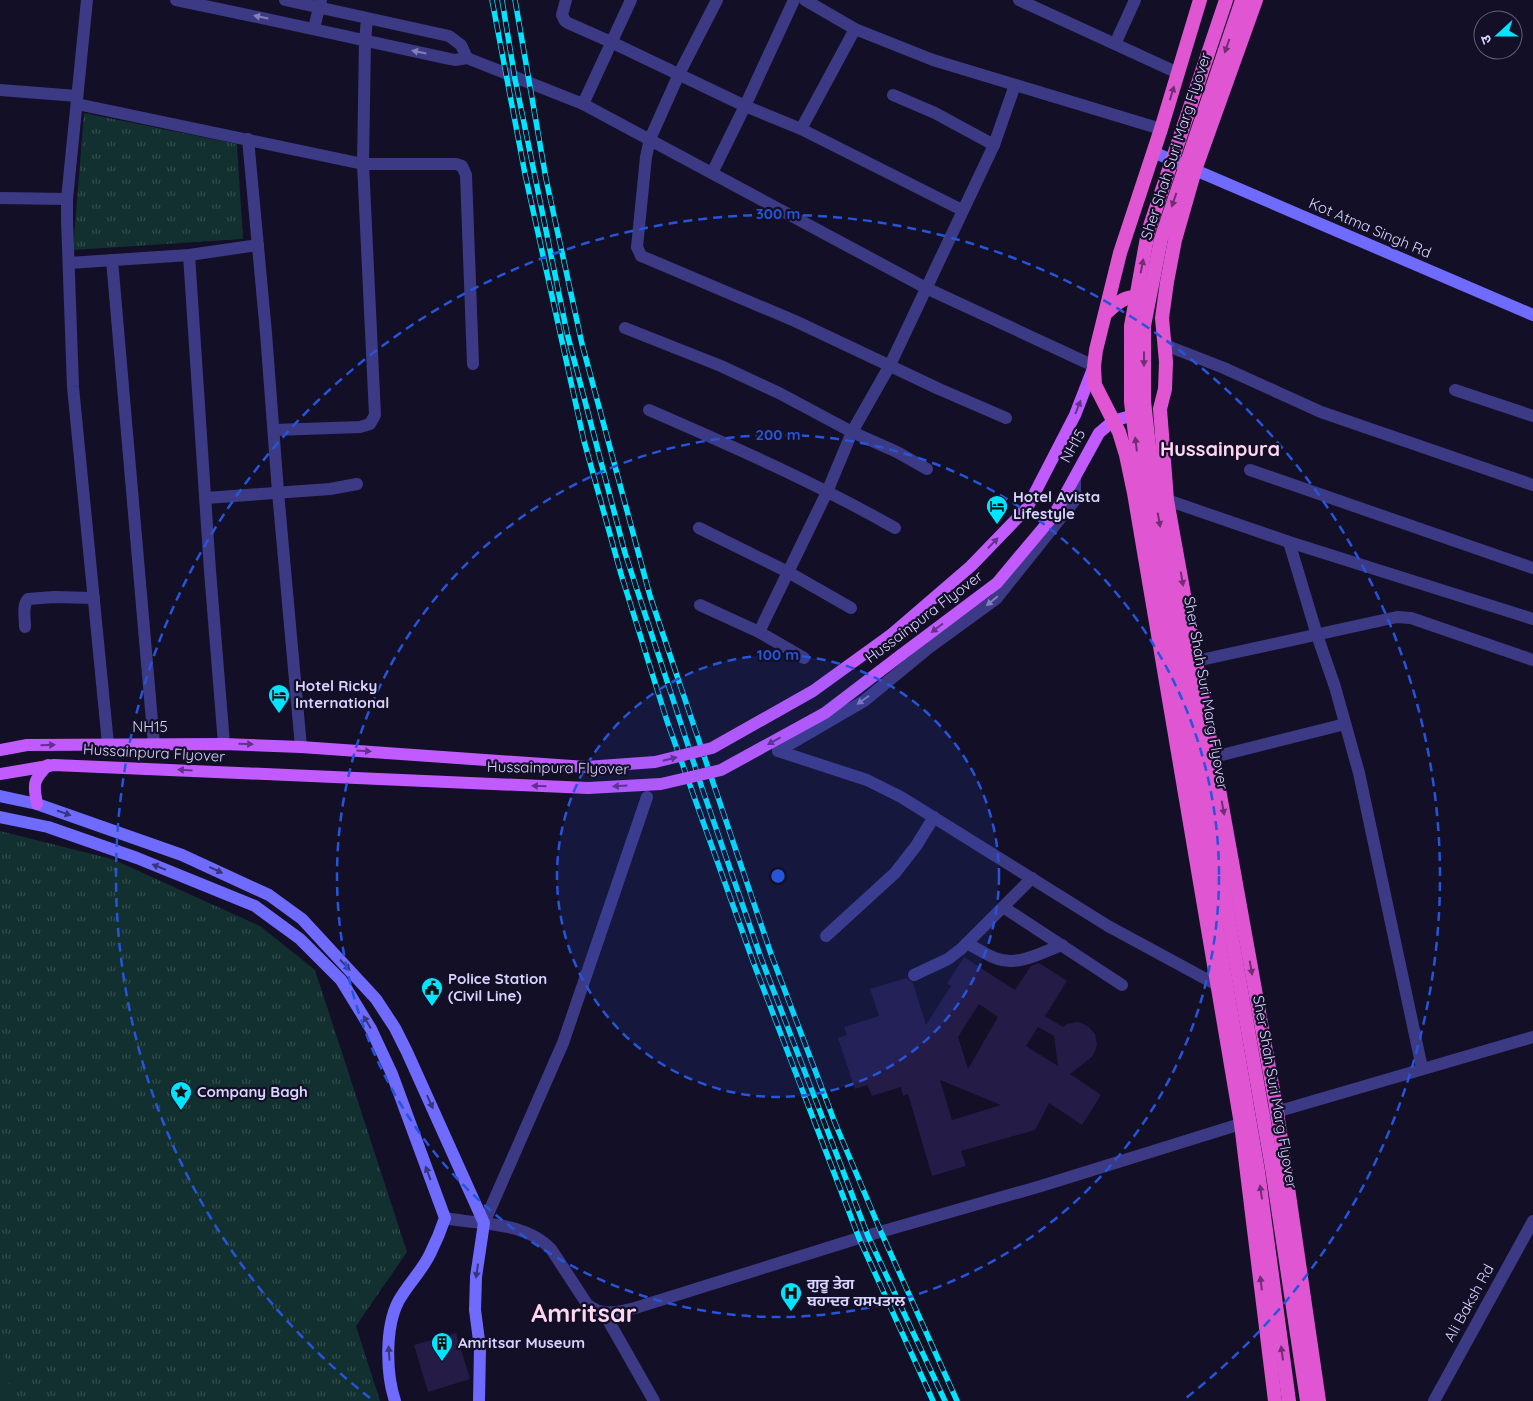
<svg xmlns="http://www.w3.org/2000/svg" width="1533" height="1401" font-family="Quicksand,'Noto Sans Devanagari','Noto Sans Gurmukhi',sans-serif">
<defs>
<pattern id="grass-tufts" width="24" height="20" patternUnits="userSpaceOnUse" patternTransform="scale(1.25)"><rect width="24" height="20" fill="#12302f"/><path d="M3 7l-1-3M5 7V3M7 7l1-3M15 17l-1-3M17 17v-4M19 17l1-3" fill="none" stroke="#344d4e"/></pattern>
</defs>
<rect width="100%" height="100%" fill="#130f26"/>
<g fill="url(#grass-tufts)">
<path d="M 84,113 L 237,144 L 243,239 L 73,250 Z"/>
<path d="M 0,831 L 112,859 L 260,926 L 315,970 L 407,1252 L 356,1326 L 380,1401 L 0,1401 Z"/>
</g>
<path fill="#12302f" d="M 0,1349 L 15,1381 L 0,1387 Z"/>
<g fill="#241b47" fill-rule="evenodd">
<path d="M 964,957 L 1015,990 L 1031,966 L 1039,963 L 1067,981 L 1045,1016 L 1063,1027 L 1067,1024 L 1078,1022 L 1088,1026 L 1095,1034 L 1097,1045 L 1093,1056 L 1070,1074 L 1101,1095 L 1082,1125 L 1049,1103 L 1035,1130 L 961,1151 L 966,1166 L 932,1176 L 908,1094 L 903,1096 L 901,1087 L 872,1096 L 867,1085 L 855,1089 L 838,1038 L 847,1035 L 844,1027 L 879,1016 L 870,989 L 906,978 L 913,983 L 926,1025 L 951,986 L 947,984 ZM 979,1004 L 998,1017 L 968,1069 L 958,1037 ZM 1038,1027 L 1054,1036 L 1058,1066 L 1026,1046 ZM 940,1080 L 1001,1105 L 952,1120 Z"/>
<path d="M 456,1333 L 470,1379 L 428,1392 L 414,1345 Z"/>
</g>
<g fill="none" stroke-linecap="round" stroke-linejoin="round">
<g stroke="#3d3a85" stroke-width="12">
<path d="M 87,0 L 67,199 L 67,220 L 73,387 L 108,744"/>
<path d="M 566,0 L 562,15 L 565,21 L 568,23 L 611,42 L 745,106 L 801,129 L 962,210"/>
<path d="M 717,0 L 679,74 L 650,139 L 646,157 L 637,247 L 641,256 L 646,258 L 795,321 L 939,389 L 1006,418"/>
<path d="M 805,0 L 855,29 L 933,60 L 1161,129"/>
<path d="M 1019,0 L 1178,73"/>
<path d="M 314,28 L 321,0"/>
<path d="M 1115,44 L 1135,0"/>
<path d="M 0,90 L 77,96"/>
<path d="M 77,104 L 363,164 L 456,164 L 462,166 L 466,175 L 473,364"/>
<path d="M 583,104 L 631,0"/>
<path d="M 801,129 L 855,29"/>
<path d="M 248,139 L 266,333 L 278,492 L 301,747"/>
<path d="M 994,145 L 1015,85"/>
<path d="M 712,173 L 745,106 L 794,0"/>
<path d="M 0,198 L 67,199"/>
<path d="M 189,255 L 210,571 L 224,744"/>
<path d="M 112,260 L 154,744"/>
<path d="M 69,263 L 189,255 L 258,245"/>
<path d="M 625,328 L 721,366 L 779,393 L 852,432 L 897,452 L 927,469"/>
<path d="M 1165,345 L 1224,368 L 1321,412 L 1533,485"/>
<path d="M 1455,390 L 1533,416"/>
<path d="M 649,410 C 732,446 816,483 895,528"/>
<path d="M 274,430 L 360,427 L 370,424 L 375,415 L 363,164 L 365,41 L 367,19"/>
<path d="M 1250,470 L 1533,568"/>
<path d="M 206,498 L 330,489 L 357,484"/>
<path d="M 1167,500 L 1289,542 L 1533,619"/>
<path d="M 699,528 L 788,572 L 851,608"/>
<path d="M 1289,542 L 1317,635 L 1335,687 L 1359,773 L 1422,1068"/>
<path d="M 700,605 L 759,632 L 804,658"/>
<path d="M 25,627 C 25,617 22,606 28,599 L 54,597 L 94,598"/>
<path d="M 759,632 L 827,492 L 852,432 L 890,365 L 994,145 L 935,113 L 893,95"/>
<path d="M 1196,661 L 1397,617 L 1411,618 L 1533,660"/>
<path d="M 778,751 L 867,780 L 901,797 L 1108,926 L 1217,985"/>
<path d="M 778,751 L 864,701 L 926,650 L 996,599 L 1075,500 L 1075,477"/>
<path d="M 1214,757 L 1345,724"/>
<path d="M 1003,907 L 1122,985"/>
<path d="M 826,936 L 895,873 L 916,846 L 934,817"/>
<path d="M 967,943 C 976,948 985,954 995,958 C 1018,967 1040,953 1062,945"/>
<path d="M 914,975 L 948,959 L 961,949 L 1032,878"/>
<path d="M 1269,1114 L 1533,1037"/>
<path d="M 445,1218 C 480,1225 525,1221 551,1249 L 587,1304 C 602,1317 617,1312 635,1308 L 859,1238 L 1041,1186 L 1250,1121"/>
<path d="M 484,1223 L 563,1043 L 647,797"/>
<path d="M 604,1313 L 654,1401"/>
<path d="M 1434,1401 L 1533,1221"/>
</g>
<g stroke="#3d3a85" stroke-width="12">
<path d="M 176,0 C 269,19 362,40 455,60 L 467,58 L 583,104 L 926,288 L 1094,366"/>
<path d="M 285,0 L 449,36 L 461,45 L 467,58"/>
</g>
<g stroke="#6f6bff" stroke-width="12">
<path d="M 1153,152 L 1533,315"/>
<path d="M 0,796 L 37,804 L 182,855 L 269,895 L 302,919 L 376,999 L 395,1028 L 407,1052 L 484,1223 L 476,1277 L 475,1310 L 480,1348 L 479,1401"/>
<path d="M 0,817 L 48,827 L 137,858 L 255,906 L 300,939 L 341,980 L 371,1029 L 392,1074 L 445,1218 C 441,1230 436,1242 430,1254 C 422,1271 407,1285 398,1302 C 385,1328 386,1374 395,1401"/>
</g>
<g stroke="#c25bff" stroke-width="12">
<path d="M 892,634 L 971,566 L 1027,508 L 1075,415 L 1094,366"/>
<path d="M 901,655 L 997,583 L 1054,515 L 1099,433 L 1113,421 L 1127,417"/>
<path d="M 0,750 L 27,745 L 224,744 L 301,747 L 586,767"/>
<path d="M 0,774 L 54,765 L 588,788"/>
<path d="M 37,804 C 33,784 33,780 48,765"/>
</g>
<g stroke="#e055d1" stroke-width="14">
<path d="M 1200,0 L 1161,129 L 1120,253 L 1096,350 L 1094,366 L 1095,385 L 1119,432 L 1126,455 L 1134,493 L 1241,1124 L 1275,1401"/>
<path d="M 1256,0 L 1195,170 L 1175,240 L 1167,282 L 1162,318 L 1166,362 L 1165,389 L 1160,409 L 1167,500 L 1277,1112 L 1319,1401"/>
<path d="M 1106,313 C 1121,300 1127,293 1147,300"/>
</g>
<g stroke="#00e5ff" stroke-width="5.5">
<g id="rail">
<path d="M 492,0 L 525,174 L 584,441 L 621,574 L 667,721 L 754,964 L 859,1238 L 933,1401"/>
<path d="M 502,0 L 515,79 L 567,333 L 625,553 L 702,788 L 761,958 L 868,1236 L 945,1401"/>
<path d="M 515,0 L 546,179 L 582,344 L 650,596 L 771,954 L 835,1123 L 881,1232 L 957,1401"/>
</g>
</g>
<use href="#rail" stroke="#130f26" stroke-width="4" stroke-dasharray="11" stroke-linecap="butt"/>
<g stroke="#c25bff" stroke-width="12">
<path d="M 586,767 L 655,762 L 712,748 L 813,691 L 892,634"/>
<path d="M 588,788 L 661,784 L 721,770 L 825,713 L 901,655"/>
</g>
<g stroke="#e055d1" stroke-width="14">
<path d="M 1226,0 L 1148,232 L 1131,326 L 1131,402 L 1142,491 L 1258,1171 L 1289,1401"/>
<path d="M 1242,0 L 1161,239 L 1144,326 L 1144,401 L 1154,491 L 1272,1168 L 1307,1401"/>
</g>
</g>
<defs><path id="oneway-solid" d="M-6-.8H1V-3.2L6.5 0L1 3.2V.8H-6Z" transform="scale(1.25)"/></defs>
<g fill="#837fbc">
<use href="#oneway-solid" transform="translate(261 17) rotate(-168)"/>
<use href="#oneway-solid" transform="translate(419 52) rotate(-168)"/>
<use href="#oneway-solid" transform="translate(992 601) rotate(140)"/>
<use href="#oneway-solid" transform="translate(863 700) rotate(145)"/>
</g>
<g fill="#6f2e73">
<use href="#oneway-solid" transform="translate(1227 46) rotate(109)"/>
<use href="#oneway-solid" transform="translate(1172 93) rotate(-73)"/>
<use href="#oneway-solid" transform="translate(1174 200) rotate(109)"/>
<use href="#oneway-solid" transform="translate(1142 266) rotate(-79)"/>
<use href="#oneway-solid" transform="translate(1144 359) rotate(90)"/>
<use href="#oneway-solid" transform="translate(1136 444) rotate(-97)"/>
<use href="#oneway-solid" transform="translate(1159 520) rotate(80)"/>
<use href="#oneway-solid" transform="translate(1182 579) rotate(80)"/>
<use href="#oneway-solid" transform="translate(1223 808) rotate(80)"/>
<use href="#oneway-solid" transform="translate(1251 968) rotate(80)"/>
<use href="#oneway-solid" transform="translate(1261 1192) rotate(-98)"/>
<use href="#oneway-solid" transform="translate(1261 1283) rotate(-97)"/>
<use href="#oneway-solid" transform="translate(1282 1353) rotate(-98)"/>
</g>
<g fill="#623188">
<use href="#oneway-solid" transform="translate(1078 407) rotate(-69)"/>
<use href="#oneway-solid" transform="translate(993 543) rotate(-46)"/>
<use href="#oneway-solid" transform="translate(937 628) rotate(143)"/>
<use href="#oneway-solid" transform="translate(774 741) rotate(151)"/>
<use href="#oneway-solid" transform="translate(246 744) rotate(2)"/>
<use href="#oneway-solid" transform="translate(48 745) rotate(-1)"/>
<use href="#oneway-solid" transform="translate(364 751) rotate(4)"/>
<use href="#oneway-solid" transform="translate(670 759) rotate(-14)"/>
<use href="#oneway-solid" transform="translate(185 770) rotate(-177)"/>
<use href="#oneway-solid" transform="translate(539 786) rotate(-178)"/>
<use href="#oneway-solid" transform="translate(620 786) rotate(177)"/>
</g>
<g fill="#38347d">
<use href="#oneway-solid" transform="translate(64 813) rotate(19)"/>
<use href="#oneway-solid" transform="translate(159 867) rotate(-158)"/>
<use href="#oneway-solid" transform="translate(216 870) rotate(25)"/>
<use href="#oneway-solid" transform="translate(345 965) rotate(47)"/>
<use href="#oneway-solid" transform="translate(367 1022) rotate(-121)"/>
<use href="#oneway-solid" transform="translate(430 1102) rotate(66)"/>
<use href="#oneway-solid" transform="translate(428 1173) rotate(-110)"/>
<use href="#oneway-solid" transform="translate(477 1271) rotate(98)"/>
<use href="#oneway-solid" transform="translate(389 1353) rotate(-94)"/>
</g>
<circle cx="778" cy="876" r="221" fill="#2655da" fill-opacity=".12"/>
<g fill="none" stroke="#2655da" stroke-width="2.5" stroke-dasharray="9 6">
<circle cx="778" cy="876" r="221"/>
<circle cx="778" cy="876" r="441"/>
<path d="M370 1398A662 662 0 1 1 1186 1398"/>
</g>
<defs>
<g id="hotel-pin" transform="scale(1.125)"><path d="M0 17L-7.5 6A9.5 9.5 0 1 1 7.5 6Z" fill="#00e5ff" stroke="#130f26"/><path d="M-6-4.5h1.5V1H6V5H4.5V3h-9V5H-6ZM-4 0a1.8 1.8 0 1 1 3.6 0ZM.5 0V-2.5h3Q6-2.5 6 0Z" fill="#111"/></g>
<g id="civic-pin" transform="scale(1.125)"><path d="M0 17L-7.5 6A9.5 9.5 0 1 1 7.5 6Z" fill="#00e5ff" stroke="#130f26"/><path d="M-.6-6.5H3V-4.5H.6V-3L4-1V1h2V6H-6V1h2V-1L-.6-3ZM-1.2 2.5V6h2.4V2.5Z" fill="#111"/></g>
<g id="sight-pin" transform="scale(1.125)"><path d="M0 17L-7.5 6A9.5 9.5 0 1 1 7.5 6Z" fill="#00e5ff" stroke="#130f26"/><path d="M0-6L1.8-2.2L6-1.7L2.9 1.2L3.7 5.4L0 3.3L-3.7 5.4L-2.9 1.2L-6-1.7L-1.8-2.2Z" fill="#111"/></g>
<g id="hospital-pin" transform="scale(1.125)"><path d="M0 17L-7.5 6A9.5 9.5 0 1 1 7.5 6Z" fill="#00e5ff" stroke="#130f26"/><path d="M-5-5h3v3.5h4V-5h3V5h-3V1.5h-4V5h-3Z" fill="#111"/></g>
<g id="building-pin" transform="scale(1.125)"><path d="M0 17L-7.5 6A9.5 9.5 0 1 1 7.5 6Z" fill="#00e5ff" stroke="#130f26"/><path d="M-4-6H4V6H1V3H-1V6H-4ZM-2.5-4.3h1.7v1.8h-1.7ZM.8-4.3h1.7v1.8H.8ZM-2.5-1h1.7V.8h-1.7ZM.8-1h1.7V.8H.8Z" fill="#111"/></g>
</defs>
<g fill-rule="evenodd">
<use href="#hotel-pin" x="997" y="506"/>
<use href="#hotel-pin" x="279" y="695"/>
<use href="#civic-pin" x="432" y="988"/>
<use href="#sight-pin" x="181" y="1092"/>
<use href="#hospital-pin" x="791" y="1293"/>
<use href="#building-pin" x="442" y="1343"/>
</g>
<g text-anchor="middle" stroke-width="4.5" stroke-linejoin="round" paint-order="stroke">
<g font-size="15" fill="#d9d4ff" stroke="#130f26">
<text transform="translate(1176 146) rotate(-72)" y="5">Sher Shah Suri Marg Flyover</text>
<text transform="translate(1370 228) rotate(23)" y="5">Kot Atma Singh Rd</text>
<text transform="translate(1073 446) rotate(-61)" y="5">NH15</text>
<text transform="translate(924 617) rotate(-37)" y="5">Hussainpura Flyover</text>
<text transform="translate(1206 693) rotate(80)" y="5">Sher Shah Suri Marg Flyover</text>
<text x="150" y="732">NH15</text>
<text transform="translate(154 753) rotate(3)" y="5">Hussainpura Flyover</text>
<text transform="translate(558 768) rotate(1)" y="5">Hussainpura Flyover</text>
<text transform="translate(1275 1092) rotate(80)" y="5">Sher Shah Suri Marg Flyover</text>
<text transform="translate(1469 1303) rotate(-61)" y="5">Ali Baksh Rd</text>
</g>
<g font-size="15" font-weight="bold" fill="#d9d4ff" stroke="#130f26" text-anchor="start">
<text x="1013" y="502">Hotel Avista<tspan x="1013" dy="17">Lifestyle</tspan></text>
<text x="295" y="691">Hotel Ricky<tspan x="295" dy="17">International</tspan></text>
<text x="448" y="984">Police Station<tspan x="448" dy="17">(Civil Line)</tspan></text>
<text x="197" y="1097">Company Bagh</text>
<text x="807" y="1289">ਗੁਰੂ ਤੇਗ<tspan x="807" dy="17">ਬਹਾਦਰ ਹਸਪਤਾਲ</tspan></text>
<text x="458" y="1348">Amritsar Museum</text>
</g>
<g font-size="20" font-weight="bold" fill="#ffd6f0" stroke="#130f26">
<text x="1220" y="456">Hussainpura</text>
</g>
<g font-size="25" font-weight="bold" fill="#ffd6f0" stroke="#130f26">
<text x="584" y="1322">Amritsar</text>
</g>
</g>
<circle cx="778" cy="876" r="8" fill="#2655da" stroke="#130f26" stroke-width="2.5"/>
<g font-size="15" text-anchor="middle" font-weight="bold" fill="#2655da" stroke="#130f26" stroke-width="4.5" stroke-linejoin="round" paint-order="stroke">
<text x="778" y="219">300 m</text>
<text x="778" y="440">200 m</text>
<text x="778" y="660">100 m</text>
</g>
<g transform="translate(1498 35) rotate(249)"><circle r="24" fill="#130f26" stroke="#625e7d"/>
<path d="M0-4L9 19L0 12L-9 19Z" fill="#00e5ff"/>
<text y="-8" font-size="14" font-weight="bold" text-anchor="middle" fill="#d9d4ff">उ</text>
</g>
</svg>
